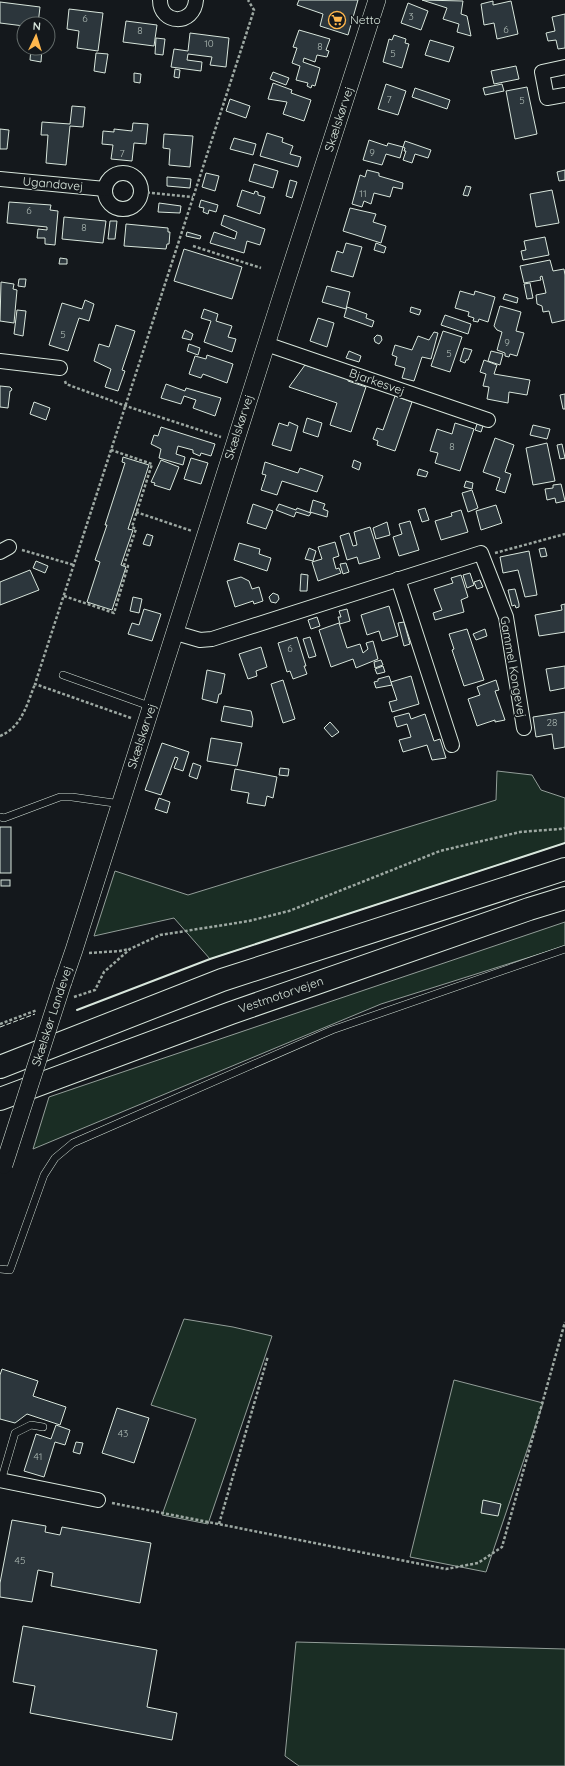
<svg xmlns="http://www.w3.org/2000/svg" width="565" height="1766" font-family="Quicksand,sans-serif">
<rect width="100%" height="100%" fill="#14181c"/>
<g fill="#1a2d24" stroke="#939e99">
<path d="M 497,771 L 532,775 L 541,790 L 565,798 L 565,843 L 210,959 L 174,918 L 94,936 L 115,871 L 188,895 L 496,800 Z"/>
<path d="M 565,922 L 565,946 L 381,1004 L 33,1149 L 49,1097 Z"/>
<path d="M 184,1319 L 233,1327 L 272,1336 L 208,1524 L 162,1515 L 196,1419 L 151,1405 Z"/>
<path d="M 454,1380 L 543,1403 L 486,1572 L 410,1557 Z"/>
<path d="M 296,1642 L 565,1649 L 565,1766 L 299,1766 L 285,1756 Z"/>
</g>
<g fill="#2c363c" stroke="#d8e6dc">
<path d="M 299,0 L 358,0 L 348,35 L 320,26 L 323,14 L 297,5 Z"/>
<path d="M 422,0 L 463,1 L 461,14 L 467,16 L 471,36 L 457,32 L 459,24 L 443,19 L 447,8 Z"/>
<path d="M 493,1 L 493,5 L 511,1 L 518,34 L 497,39 L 494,23 L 484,25 L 481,4 Z"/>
<path d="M 0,2 L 40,7 L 38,24 L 24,24 L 24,26 L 0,23 Z"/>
<path d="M 408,3 L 428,11 L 421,30 L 401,23 Z"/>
<path d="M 69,9 L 103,13 L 98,51 L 77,48 L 79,31 L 67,29 Z"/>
<path d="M 565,14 L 565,48 L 558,49 L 556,40 L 548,41 L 546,33 L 555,31 L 552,17 Z"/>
<path d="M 126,21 L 157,25 L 154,46 L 123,42 Z"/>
<path d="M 299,30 L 330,39 L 326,50 L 329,51 L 327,57 L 317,55 L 315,62 L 304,58 L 303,62 L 320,68 L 315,86 L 312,85 L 311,88 L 307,86 L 308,83 L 296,80 L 300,66 L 292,63 L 297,48 L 293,47 Z"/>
<path d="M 190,33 L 229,38 L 226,67 L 210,65 L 212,57 L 188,54 L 187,60 L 202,62 L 201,71 L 171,67 L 174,49 L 188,51 Z"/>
<path d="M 394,35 L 406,39 L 405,43 L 409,44 L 402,68 L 383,62 L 389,39 L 392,40 Z"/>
<path d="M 156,38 L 165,39 L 163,55 L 155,54 Z"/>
<path d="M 430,40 L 454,47 L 449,62 L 425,55 Z"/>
<path d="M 31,48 L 42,48 L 41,62 L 30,60 Z"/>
<path d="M 96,53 L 108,54 L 105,73 L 94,71 Z"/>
<path d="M 516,66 L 519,79 L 494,84 L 491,71 Z"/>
<path d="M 175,69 L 180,70 L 179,78 L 174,77 Z"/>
<path d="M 273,72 L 289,78 L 286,85 L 270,79 Z"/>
<path d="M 134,73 L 141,74 L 140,83 L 134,82 Z"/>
<path d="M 273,83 L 292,90 L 291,93 L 311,100 L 304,121 L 283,114 L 287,102 L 268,99 Z"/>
<path d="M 386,84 L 406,91 L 398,115 L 378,109 Z"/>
<path d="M 502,84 L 504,91 L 485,95 L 483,88 Z"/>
<path d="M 527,87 L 537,134 L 515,139 L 506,91 Z"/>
<path d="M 415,88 L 450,100 L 447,109 L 412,97 Z"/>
<path d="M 230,99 L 250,106 L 246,118 L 226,111 Z"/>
<path d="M 72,106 L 85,107 L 83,127 L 70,126 L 66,165 L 46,163 L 48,135 L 41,135 L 42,122 L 70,124 Z"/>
<path d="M 133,123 L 148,124 L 146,144 L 134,143 L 132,161 L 111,159 L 113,145 L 102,144 L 103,131 L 114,132 L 114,129 L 132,131 Z"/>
<path d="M 0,129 L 9,130 L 7,149 L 0,149 Z"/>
<path d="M 267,133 L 283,138 L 282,142 L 293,146 L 290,154 L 301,157 L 298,167 L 260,156 Z"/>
<path d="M 164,134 L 193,136 L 190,167 L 169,165 L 170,149 L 163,148 Z"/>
<path d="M 234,138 L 256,144 L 253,155 L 230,149 Z"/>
<path d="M 369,140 L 387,146 L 388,143 L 403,147 L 400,158 L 386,154 L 382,165 L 363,160 Z"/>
<path d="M 405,141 L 431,150 L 428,158 L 415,154 L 412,163 L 403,160 L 406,151 L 404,151 L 405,148 L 403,147 Z"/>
<path d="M 254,164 L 278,171 L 273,188 L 249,181 Z"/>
<path d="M 367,170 L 379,173 L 379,176 L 403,183 L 402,189 L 393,187 L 390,197 L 374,193 L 371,204 L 364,201 L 362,207 L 352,204 L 360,175 L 365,177 Z"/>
<path d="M 565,170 L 565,180 L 559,181 L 557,172 Z"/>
<path d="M 206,173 L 219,176 L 215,191 L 202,187 Z"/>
<path d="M 167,177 L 191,179 L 190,188 L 167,186 Z"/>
<path d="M 290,180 L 297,182 L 292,198 L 286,196 Z"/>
<path d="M 466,186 L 471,187 L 468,196 L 463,195 Z"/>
<path d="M 242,190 L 254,194 L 255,191 L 258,192 L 258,195 L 265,197 L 260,214 L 237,206 Z"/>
<path d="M 552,190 L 559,223 L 536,227 L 530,194 Z"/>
<path d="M 201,200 L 218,205 L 216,212 L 209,210 L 208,214 L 203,212 L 204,208 L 199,207 Z"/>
<path d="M 9,202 L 51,205 L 50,210 L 58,211 L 55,245 L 45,244 L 45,238 L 37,238 L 38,229 L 47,230 L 47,227 L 7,223 Z"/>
<path d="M 159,203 L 181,206 L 180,213 L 158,212 Z"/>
<path d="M 350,208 L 376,214 L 373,222 L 386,226 L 381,243 L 343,231 Z"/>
<path d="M 224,215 L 265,229 L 260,245 L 247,241 L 244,253 L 210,243 L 214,232 L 235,239 L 237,232 L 221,225 Z"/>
<path d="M 64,217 L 106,221 L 103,243 L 62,239 Z"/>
<path d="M 110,221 L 117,221 L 115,239 L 108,239 Z"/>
<path d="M 126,224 L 168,228 L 168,232 L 170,232 L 169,244 L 167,244 L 166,249 L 124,246 Z"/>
<path d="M 187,232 L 201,236 L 200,239 L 186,236 Z"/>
<path d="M 545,237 L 549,255 L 523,260 L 521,251 L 526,250 L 524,241 Z"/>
<path d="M 346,243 L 362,247 L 353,277 L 331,271 L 337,251 L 343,253 Z"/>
<path d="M 376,243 L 386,247 L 384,253 L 374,250 Z"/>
<path d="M 184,249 L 242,267 L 232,299 L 174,281 Z"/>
<path d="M 60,258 L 67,259 L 67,264 L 59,264 Z"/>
<path d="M 550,260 L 553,271 L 564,269 L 565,275 L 565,320 L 552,323 L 549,311 L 543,312 L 542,306 L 537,304 L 536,295 L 546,293 L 542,276 L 540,277 L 541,280 L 524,283 L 520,266 Z"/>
<path d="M 19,279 L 26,279 L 25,287 L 18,286 Z"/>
<path d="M 1,282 L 14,284 L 13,289 L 17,290 L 14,323 L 0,321 Z"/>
<path d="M 530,283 L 533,298 L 527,299 L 524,284 Z"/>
<path d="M 327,286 L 350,292 L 346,309 L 322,302 Z"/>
<path d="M 460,291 L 474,295 L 475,291 L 495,297 L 488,322 L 479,319 L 478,322 L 473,321 L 474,318 L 468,316 L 469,312 L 455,308 Z"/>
<path d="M 505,294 L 518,298 L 517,303 L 503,299 Z"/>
<path d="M 85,300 L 94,304 L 89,321 L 79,318 L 68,351 L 49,345 L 62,303 L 82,309 Z"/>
<path d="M 500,306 L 521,312 L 516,331 L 524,333 L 517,356 L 510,354 L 509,357 L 505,356 L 505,353 L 497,350 L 502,332 L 497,330 L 494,326 Z"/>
<path d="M 347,307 L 367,314 L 366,318 L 374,321 L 372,327 L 344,317 Z"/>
<path d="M 411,307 L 421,310 L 419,315 L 410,312 Z"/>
<path d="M 204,309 L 218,314 L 216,321 L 232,326 L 228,337 L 236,339 L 232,352 L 204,342 L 211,321 L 201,318 Z"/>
<path d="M 17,310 L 26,311 L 23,336 L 14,334 Z"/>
<path d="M 445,315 L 471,324 L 468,334 L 441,325 Z"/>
<path d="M 318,318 L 334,323 L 327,347 L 310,341 Z"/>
<path d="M 116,325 L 135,331 L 122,370 L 125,371 L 118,391 L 105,387 L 111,369 L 94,361 L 99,344 L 109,347 Z"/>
<path d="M 185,330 L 193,334 L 191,340 L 182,338 Z"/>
<path d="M 443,331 L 462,337 L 450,372 L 431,366 Z"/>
<path d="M 434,332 L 438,333 L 431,359 L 422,357 L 414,381 L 402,378 L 405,368 L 395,365 L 397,357 L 392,355 L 395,345 L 412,350 L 418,336 L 429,340 Z"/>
<path d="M 377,335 L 381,336 L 382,340 L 379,344 L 375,342 L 374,338 Z"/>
<path d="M 189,344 L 200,348 L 198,355 L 187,351 Z"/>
<path d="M 464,348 L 472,350 L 468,360 L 466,360 L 465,363 L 460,361 Z"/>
<path d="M 349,351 L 361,356 L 359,362 L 346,358 Z"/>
<path d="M 491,351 L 503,354 L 500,365 L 488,361 Z"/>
<path d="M 207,355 L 233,364 L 227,383 L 203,374 L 201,378 L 189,374 L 195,356 L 206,359 Z"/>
<path d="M 484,360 L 497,365 L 494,374 L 530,380 L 527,395 L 509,392 L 508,403 L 487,399 L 489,387 L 483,386 L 486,374 L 480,372 Z"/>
<path d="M 305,365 L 348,379 L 348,381 L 366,387 L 351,432 L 330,425 L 337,403 L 289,387 Z"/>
<path d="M 166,384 L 185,391 L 186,388 L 221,398 L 215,416 L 193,408 L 196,400 L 184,396 L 181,404 L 161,398 Z"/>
<path d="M 0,386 L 10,387 L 12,389 L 11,391 L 10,391 L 8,408 L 0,407 Z"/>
<path d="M 565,394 L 565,409 L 563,409 L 560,395 Z"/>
<path d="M 395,396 L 412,402 L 395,451 L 377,445 L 378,441 L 373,439 L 377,428 L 383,430 Z"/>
<path d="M 34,402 L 50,408 L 46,420 L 30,414 Z"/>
<path d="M 307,418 L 322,423 L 318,437 L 303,432 Z"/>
<path d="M 289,422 L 298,426 L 291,451 L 272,445 L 279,423 L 288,426 Z"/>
<path d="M 455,423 L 474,429 L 460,471 L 435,463 L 438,453 L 430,451 L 437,429 L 452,434 Z"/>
<path d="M 477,424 L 483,426 L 481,432 L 475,430 Z"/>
<path d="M 533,425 L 550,429 L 547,439 L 530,435 Z"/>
<path d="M 161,427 L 215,444 L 211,456 L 201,453 L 200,456 L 193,453 L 193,450 L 178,446 L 176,454 L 185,457 L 183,465 L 159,458 L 161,449 L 151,444 L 154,435 L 158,436 Z"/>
<path d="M 495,438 L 514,445 L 505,472 L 511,474 L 505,493 L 496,490 L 500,478 L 483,472 Z"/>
<path d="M 547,443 L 555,481 L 533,485 L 526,448 Z"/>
<path d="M 562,444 L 565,458 L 560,459 L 557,445 Z"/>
<path d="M 123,457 L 149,465 L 128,529 L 133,530 L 121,565 L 126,567 L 112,610 L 87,602 L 100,562 L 95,560 L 107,525 L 105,525 L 125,463 L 122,462 Z"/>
<path d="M 191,458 L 208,463 L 201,484 L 184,479 Z"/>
<path d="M 161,460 L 179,467 L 170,490 L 154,485 L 155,483 L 151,482 Z"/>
<path d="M 354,460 L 361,463 L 359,470 L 352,467 Z"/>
<path d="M 265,462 L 298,473 L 300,468 L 323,476 L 317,492 L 282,481 L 277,495 L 261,490 L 266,475 L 262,474 Z"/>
<path d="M 419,469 L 428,472 L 426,477 L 417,475 Z"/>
<path d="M 466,481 L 473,483 L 472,489 L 464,487 Z"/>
<path d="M 561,484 L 565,501 L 556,503 L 555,498 L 547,500 L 545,489 L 553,488 L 553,485 Z"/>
<path d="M 472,490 L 478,508 L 468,512 L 462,493 Z"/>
<path d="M 313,500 L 325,504 L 323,509 L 328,511 L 327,517 L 310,512 Z"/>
<path d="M 253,504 L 273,511 L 266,529 L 247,523 Z"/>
<path d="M 279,504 L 296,510 L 297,508 L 311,513 L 309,516 L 296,512 L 294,517 L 276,510 Z"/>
<path d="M 496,505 L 502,523 L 481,530 L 476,511 Z"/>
<path d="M 425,508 L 429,520 L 422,522 L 418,510 Z"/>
<path d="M 461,510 L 468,532 L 441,540 L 435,521 L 452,516 L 451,513 Z"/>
<path d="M 410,521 L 419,550 L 399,556 L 393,537 L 402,534 L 399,524 Z"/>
<path d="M 387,522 L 390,535 L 376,539 L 373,528 Z"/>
<path d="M 370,527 L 380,558 L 359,564 L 357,557 L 347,560 L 340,536 L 349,533 L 353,546 L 357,545 L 354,532 Z"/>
<path d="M 147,534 L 153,536 L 150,546 L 143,544 Z"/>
<path d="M 335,542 L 339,556 L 333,558 L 336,569 L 339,568 L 341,573 L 318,581 L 312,562 L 322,559 L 318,547 Z"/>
<path d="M 239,543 L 260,549 L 259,554 L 271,558 L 267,571 L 234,560 Z"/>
<path d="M 309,548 L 316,551 L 313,561 L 305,559 Z"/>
<path d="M 545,548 L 547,556 L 541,557 L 539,549 Z"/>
<path d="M 529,551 L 537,595 L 525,597 L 518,570 L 503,573 L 500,557 Z"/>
<path d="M 36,561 L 48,566 L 45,573 L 33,568 Z"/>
<path d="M 346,563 L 349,572 L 343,574 L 340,564 Z"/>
<path d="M 30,570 L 39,590 L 0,605 L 0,582 Z"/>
<path d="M 470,573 L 474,585 L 467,588 L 463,575 Z"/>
<path d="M 301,574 L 308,575 L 307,591 L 300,591 Z"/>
<path d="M 461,575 L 468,597 L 461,600 L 464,612 L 435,620 L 433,613 L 442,610 L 434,589 L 453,583 L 451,578 Z"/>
<path d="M 241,577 L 249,581 L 252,589 L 259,587 L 263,601 L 254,604 L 253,601 L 235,607 L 227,581 Z"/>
<path d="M 480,580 L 483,587 L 477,589 L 474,582 Z"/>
<path d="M 515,589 L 519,604 L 519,607 L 516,608 L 515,605 L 512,606 L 508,590 Z"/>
<path d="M 273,593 L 278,595 L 279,599 L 276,603 L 271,602 L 269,597 Z"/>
<path d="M 133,597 L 142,599 L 139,613 L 130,611 Z"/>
<path d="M 565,604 L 565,632 L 539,636 L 535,615 L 562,610 L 561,605 Z"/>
<path d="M 389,606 L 398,636 L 382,641 L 379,631 L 367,635 L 361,615 Z"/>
<path d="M 144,609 L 161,614 L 152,641 L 128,634 L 132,623 L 139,625 Z"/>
<path d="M 347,609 L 350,621 L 340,624 L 338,617 L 341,617 L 339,611 Z"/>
<path d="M 317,617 L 320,626 L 311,629 L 308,620 Z"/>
<path d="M 404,622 L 410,644 L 404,646 L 398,623 Z"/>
<path d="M 339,623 L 347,648 L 360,644 L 363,653 L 368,649 L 366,643 L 373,641 L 378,659 L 356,668 L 353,659 L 331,667 L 319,630 Z"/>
<path d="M 467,629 L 484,680 L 464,686 L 452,650 L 454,649 L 449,634 Z"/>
<path d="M 485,629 L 487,636 L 476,640 L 473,634 Z"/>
<path d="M 297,637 L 306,666 L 304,666 L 307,674 L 293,679 L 290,671 L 287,672 L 278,643 Z"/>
<path d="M 310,637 L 316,656 L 309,658 L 303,639 Z"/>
<path d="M 261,647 L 267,667 L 256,671 L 257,676 L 248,679 L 239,654 Z"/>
<path d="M 381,660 L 383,665 L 375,668 L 374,662 Z"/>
<path d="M 383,666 L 385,672 L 377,674 L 375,669 Z"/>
<path d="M 565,666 L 565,688 L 550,691 L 546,669 Z"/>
<path d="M 207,670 L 225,674 L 221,694 L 219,694 L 217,703 L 202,699 Z"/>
<path d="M 389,676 L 392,685 L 376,688 L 374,682 L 378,681 L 378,679 Z"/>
<path d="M 411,676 L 419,704 L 392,712 L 389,702 L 397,700 L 391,682 Z"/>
<path d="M 283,680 L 295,719 L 283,723 L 271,684 Z"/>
<path d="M 496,680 L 499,690 L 495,691 L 505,720 L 495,722 L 495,720 L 477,726 L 468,699 L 480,695 L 477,687 Z"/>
<path d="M 224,706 L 251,711 L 253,719 L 252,727 L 221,721 Z"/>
<path d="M 565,712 L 565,747 L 554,749 L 552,734 L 536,737 L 533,717 Z"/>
<path d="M 409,713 L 411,719 L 425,714 L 434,741 L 440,739 L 446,758 L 432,760 L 427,745 L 403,752 L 399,740 L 411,737 L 407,724 L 397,727 L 394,717 Z"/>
<path d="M 330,722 L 339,732 L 332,737 L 324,728 Z"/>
<path d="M 211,738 L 242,743 L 237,766 L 207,761 Z"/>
<path d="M 162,743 L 189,752 L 183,771 L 174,768 L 178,758 L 175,757 L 161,795 L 145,790 Z"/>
<path d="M 193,763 L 201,766 L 197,779 L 189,776 Z"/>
<path d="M 280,768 L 289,769 L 288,776 L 279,775 Z"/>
<path d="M 235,769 L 277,777 L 273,798 L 267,796 L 265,806 L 247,803 L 249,793 L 231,790 Z"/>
<path d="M 159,798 L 170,802 L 167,813 L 155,809 Z"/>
<rect x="0" y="827" width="11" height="46"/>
<rect x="1" y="880" width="9" height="6"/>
<path d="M 2,1369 L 38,1381 L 33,1396 L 66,1407 L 60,1425 L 27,1414 L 15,1423 L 0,1419 L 0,1375 Z"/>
<path d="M 117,1408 L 149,1418 L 134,1463 L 102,1453 Z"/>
<path d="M 56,1425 L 70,1430 L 65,1445 L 55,1442 L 44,1477 L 24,1471 L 36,1434 L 51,1439 Z"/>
<path d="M 76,1442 L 83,1443 L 80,1454 L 73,1452 Z"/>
<path d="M 483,1500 L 501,1504 L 498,1516 L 481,1513 Z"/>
<path d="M 12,1520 L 46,1526 L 45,1532 L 60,1535 L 62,1527 L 151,1543 L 140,1603 L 51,1586 L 53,1573 L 38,1570 L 32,1602 L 0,1597 L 0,1583 Z"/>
<path d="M 23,1626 L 157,1650 L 147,1707 L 177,1713 L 172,1740 L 30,1713 L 35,1686 L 13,1682 Z"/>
</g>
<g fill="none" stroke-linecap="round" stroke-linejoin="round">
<g stroke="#d8e6dc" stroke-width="8">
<g id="service">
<path d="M 63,675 L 152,707"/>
<path d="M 0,817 L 4,818 L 60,797 L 72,797 L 121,804"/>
<path d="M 0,1269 L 10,1270 L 44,1175 L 55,1158 L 73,1143 L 332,1030 L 565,949"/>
<path d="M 1,1481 L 15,1433 L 31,1425 L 43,1427"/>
</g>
</g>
<g stroke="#d8e6dc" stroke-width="16">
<g id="minor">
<path d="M 160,0 C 160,25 194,26 196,0"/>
<path d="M 565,67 L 542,72 L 547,98 L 565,95"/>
<circle cx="123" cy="191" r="18"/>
<path d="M 0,179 L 105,189"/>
<path d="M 266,344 L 488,420"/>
<path d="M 0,361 L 60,368"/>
<path d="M 0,552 L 9,547"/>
<path d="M 398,579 L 452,745"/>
<path d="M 176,633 L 200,640 L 212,639 L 481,553 L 506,617 L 524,728"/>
<path d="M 0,1480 L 98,1500"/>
</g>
</g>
<g stroke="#d8e6dc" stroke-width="18">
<path id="tertiary" d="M 63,982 L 74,950 C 175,633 274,316 377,0"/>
</g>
<g stroke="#d8e6dc" stroke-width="24">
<g id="motorway">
<path d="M 0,1067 L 222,980 L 565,869"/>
<path d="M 0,1099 L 231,1013 L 529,909 L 565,898"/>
</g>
</g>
<g stroke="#9da8a2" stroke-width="2.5" stroke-dasharray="3 2" stroke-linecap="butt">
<path d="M 142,192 L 193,197"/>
<path d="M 193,246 L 261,268"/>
<path d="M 65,381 L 66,384 L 126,406 L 221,437"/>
<path d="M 136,512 L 192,531"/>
<path d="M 22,550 L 74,565"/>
<path d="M 495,553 L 565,534"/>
<path d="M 64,596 L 114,613 L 128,566 L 124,565 L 136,529 L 132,527 L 152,464 L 111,450"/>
<path d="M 131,718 L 35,684 L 254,10 L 248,0"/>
<path d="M 0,736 C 22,727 27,704 35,684"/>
<path d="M 89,953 L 120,951 L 129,949"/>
<path d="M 74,997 L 95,990 L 104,972 L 130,949 L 160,935 L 249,921 L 289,911 L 440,851 L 520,832 L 560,829 L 565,828"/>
<path d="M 0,1024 L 37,1010"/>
<path d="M 112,1503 L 446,1569 L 478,1563 L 502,1547 L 565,1322"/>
<path d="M 219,1524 L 268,1356"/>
</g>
<use href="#service" stroke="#14181c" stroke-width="7"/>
<use href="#minor" stroke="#14181c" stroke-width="14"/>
<use href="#tertiary" stroke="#14181c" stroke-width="17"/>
<use href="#motorway" stroke="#14181c" stroke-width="22"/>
<g stroke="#d8e6dc" stroke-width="18" stroke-linecap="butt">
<path id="tertiary-bridge" d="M 4,1165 L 63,982"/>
</g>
<use href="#tertiary-bridge" stroke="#14181c" stroke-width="17"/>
<path stroke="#d8e6dc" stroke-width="1" stroke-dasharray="5 2" stroke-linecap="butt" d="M 0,1027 L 35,1014"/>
<path stroke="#d8e6dc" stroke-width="2" d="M 77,1010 L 210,959 L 565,843"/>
</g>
<defs>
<g id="supermarket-ring" transform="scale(0.9)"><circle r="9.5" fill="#14181c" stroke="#ffb74d" stroke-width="1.5"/><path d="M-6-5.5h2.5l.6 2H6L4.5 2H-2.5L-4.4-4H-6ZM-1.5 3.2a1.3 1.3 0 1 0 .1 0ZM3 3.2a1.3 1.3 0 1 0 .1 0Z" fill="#ffb74d"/></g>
</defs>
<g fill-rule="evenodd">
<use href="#supermarket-ring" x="337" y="20"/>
</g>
<g text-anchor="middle" stroke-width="3" stroke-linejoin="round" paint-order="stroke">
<g font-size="10" fill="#adbab4">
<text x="411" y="20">3</text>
<text x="85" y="22">6</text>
<text x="506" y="33">6</text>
<text x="140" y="34">8</text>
<text x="209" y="47">10</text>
<text x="320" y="50">8</text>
<text x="393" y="57">5</text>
<text x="389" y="103">7</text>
<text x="522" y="104">5</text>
<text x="372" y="156">9</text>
<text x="122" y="157">7</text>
<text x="363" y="197">11</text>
<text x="29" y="214">6</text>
<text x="84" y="231">8</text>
<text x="63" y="338">5</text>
<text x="507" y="346">9</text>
<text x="449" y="357">5</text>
<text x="452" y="450">8</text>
<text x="290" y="652">6</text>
<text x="552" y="726">28</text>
<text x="123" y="1437">43</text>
<text x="38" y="1460">41</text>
<text x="20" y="1564">45</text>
</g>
<g font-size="12" fill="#d8e6dc" stroke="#14181c" text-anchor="start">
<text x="350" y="24">Netto</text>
</g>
<g font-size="12" fill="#d8e6dc" stroke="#14181c">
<text transform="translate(339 119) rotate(-72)" y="4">Skælskørvej</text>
<text transform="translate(53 184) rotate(5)" y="4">Ugandavej</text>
<text transform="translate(377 382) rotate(19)" y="4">Bjarkesvej</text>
<text transform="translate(239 427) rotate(-72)" y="4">Skælskørvej</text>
<text transform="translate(513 667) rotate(80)" y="4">Gammel Kongevej</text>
<text transform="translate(142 736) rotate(-72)" y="4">Skælskørvej</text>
<text transform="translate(281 995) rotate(-19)" y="4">Vestmotorvejen</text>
<text transform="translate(52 1016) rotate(-72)" y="4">Skælskør Landevej</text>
</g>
</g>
<g transform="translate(36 36) rotate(4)"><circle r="19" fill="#14181c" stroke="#626a69"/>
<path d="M0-3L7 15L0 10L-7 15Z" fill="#ffb74d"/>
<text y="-6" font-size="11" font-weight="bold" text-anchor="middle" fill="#d8e6dc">N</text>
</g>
</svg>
